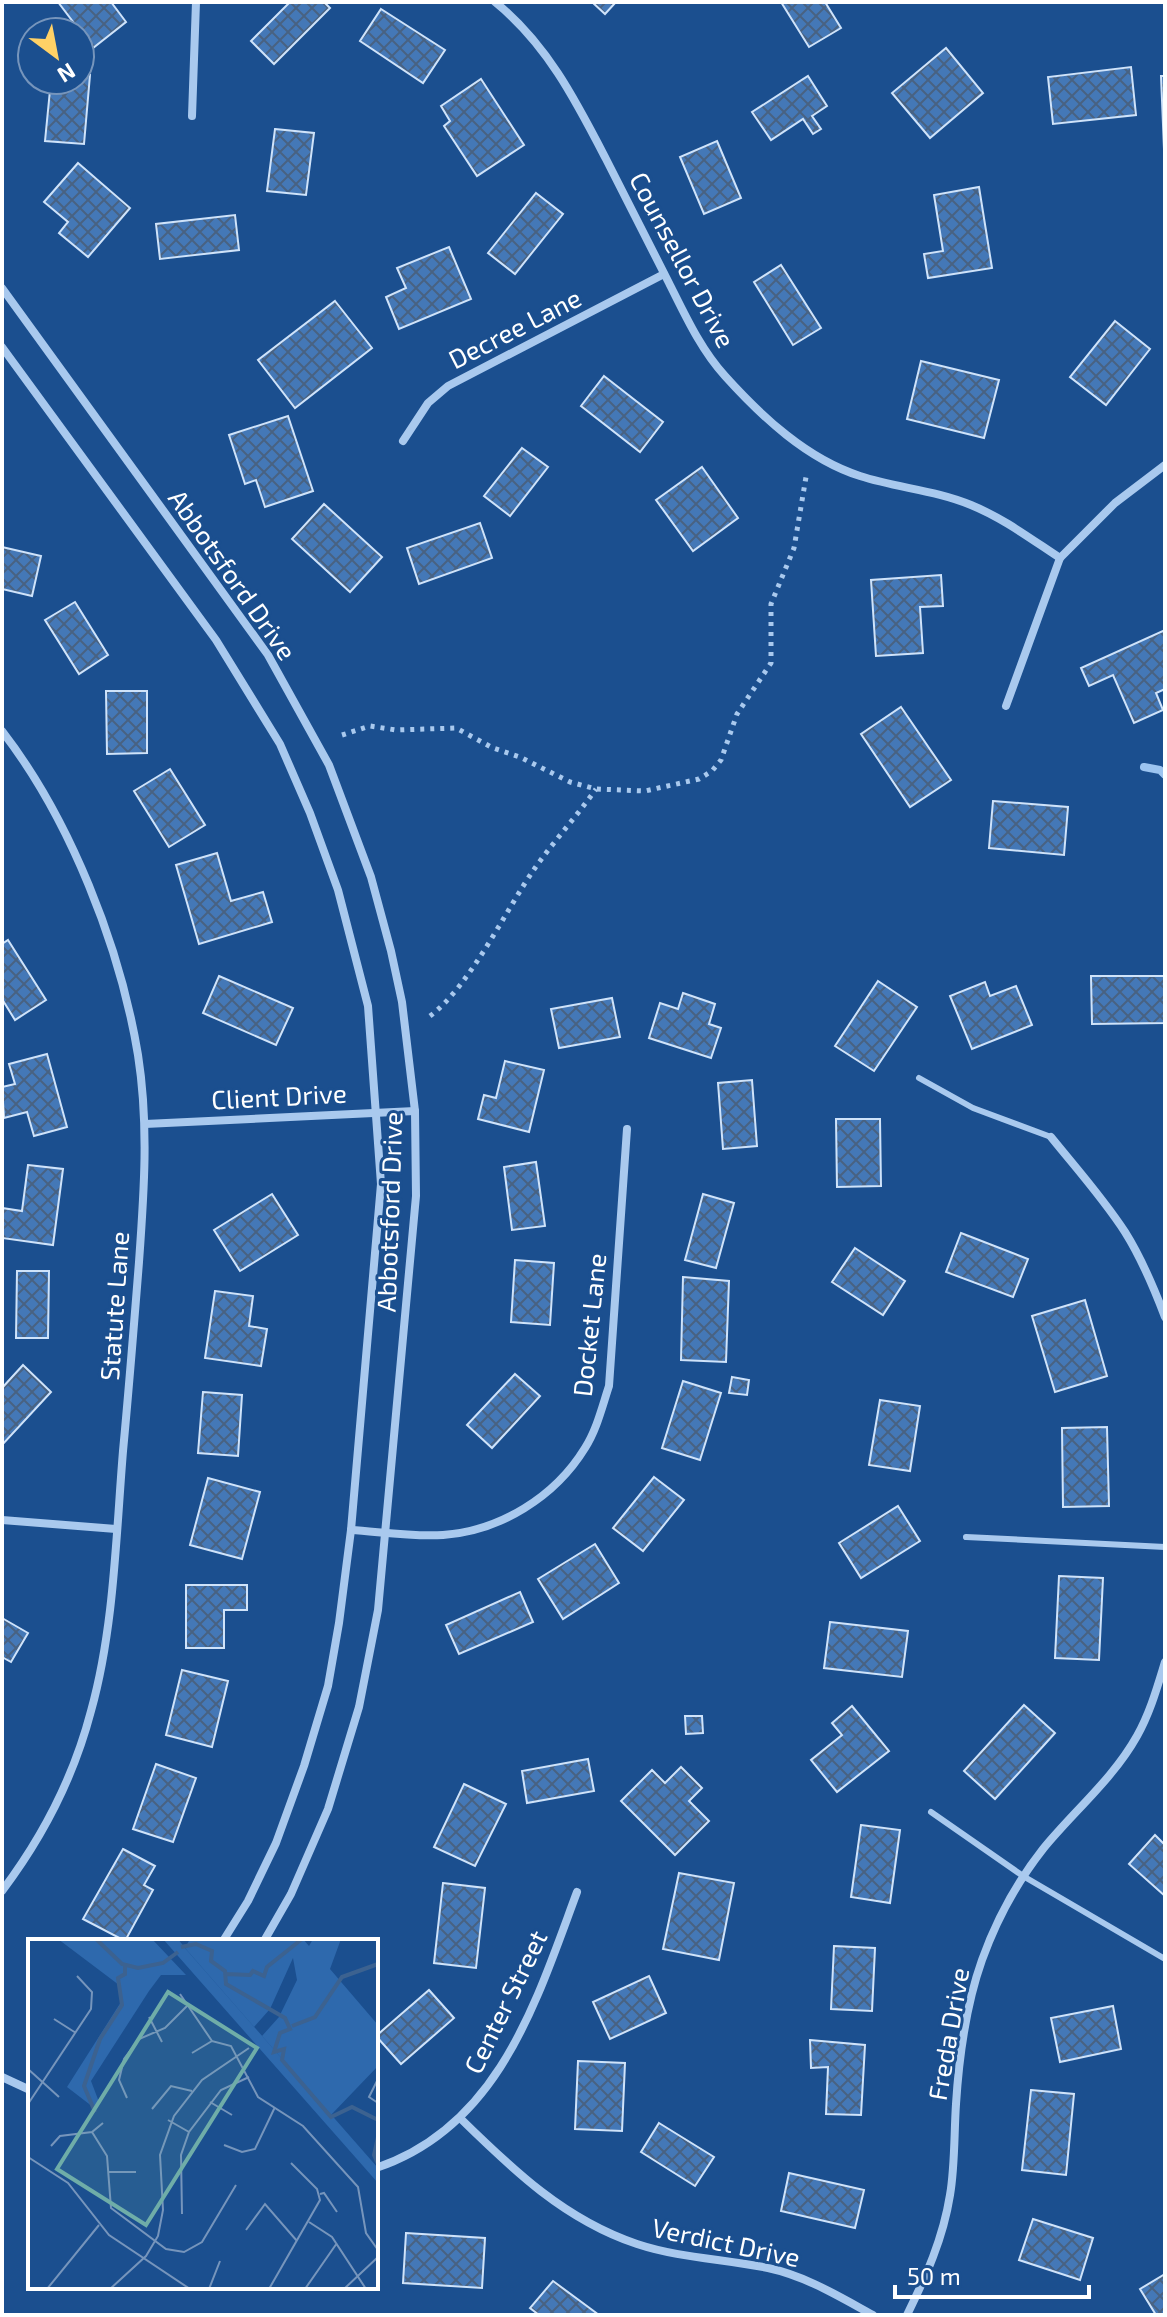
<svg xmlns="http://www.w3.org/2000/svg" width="1167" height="2317" font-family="'Exo 2',sans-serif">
<defs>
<pattern id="building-cross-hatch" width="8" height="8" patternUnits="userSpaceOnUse" patternTransform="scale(2)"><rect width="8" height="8" fill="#4478b7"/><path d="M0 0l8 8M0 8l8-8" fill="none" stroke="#486282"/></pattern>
</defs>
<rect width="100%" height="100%" fill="#1b4f8f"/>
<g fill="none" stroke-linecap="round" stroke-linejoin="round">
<path stroke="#9cc4f0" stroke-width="8" d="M 1144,767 L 1160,770 L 1165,775"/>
</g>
<g fill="url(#building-cross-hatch)" stroke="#cfe3fa" stroke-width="2">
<path d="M 58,2 L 111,2 L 126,22 L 93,48 Z"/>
<path d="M 290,2 L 324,2 L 330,8 L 274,64 L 251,41 Z"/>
<path d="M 592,2 L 616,2 L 605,14 Z"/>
<path d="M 781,2 L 825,2 L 841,28 L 809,47 Z"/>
<path d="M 381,9 L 445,50 L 423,83 L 360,41 Z"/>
<path d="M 946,48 L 983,93 L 930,138 L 892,93 Z"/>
<path d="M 1131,67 L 1136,115 L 1053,124 L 1048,77 Z"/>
<path d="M 80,74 L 90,75 L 84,144 L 45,141 L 51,80 L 80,80 Z"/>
<path d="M 808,76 L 827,106 L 812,116 L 821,129 L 813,134 L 803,119 L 771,140 L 752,112 Z"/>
<path d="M 1161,76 L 1165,76 L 1165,149 L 1164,149 Z"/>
<path d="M 481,79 L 524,145 L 477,176 L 444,126 L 450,121 L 441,106 Z"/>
<path d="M 275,129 L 314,133 L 306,195 L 267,191 Z"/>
<path d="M 717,141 L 741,198 L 704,214 L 680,157 Z"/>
<path d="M 78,163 L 130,208 L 88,257 L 59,233 L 68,222 L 44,202 Z"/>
<path d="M 979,187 L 992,268 L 928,278 L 924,254 L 943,251 L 934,195 Z"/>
<path d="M 536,193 L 563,214 L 515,274 L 488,253 Z"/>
<path d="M 235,215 L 239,250 L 160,259 L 156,224 Z"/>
<path d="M 449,247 L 471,299 L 399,329 L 386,297 L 406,288 L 397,268 Z"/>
<path d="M 781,265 L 821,328 L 793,345 L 754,282 Z"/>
<path d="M 335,301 L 372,348 L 295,408 L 258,360 Z"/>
<path d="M 1115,321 L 1150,349 L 1106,405 L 1070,377 Z"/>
<path d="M 921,361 L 999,380 L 984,438 L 907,419 Z"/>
<path d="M 604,376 L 663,422 L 640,452 L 581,406 Z"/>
<path d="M 288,416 L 313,491 L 265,507 L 256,480 L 245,484 L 229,435 Z"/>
<path d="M 522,448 L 548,467 L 510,516 L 484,496 Z"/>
<path d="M 702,467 L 738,518 L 693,551 L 656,500 Z"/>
<path d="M 324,504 L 382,557 L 350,592 L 292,539 Z"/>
<path d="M 480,523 L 492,558 L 419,584 L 407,548 Z"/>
<path d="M 2,547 L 41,556 L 32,596 L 2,589 Z"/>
<path d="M 941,575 L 943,606 L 920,607 L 923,653 L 876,656 L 871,580 Z"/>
<path d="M 75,602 L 108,655 L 79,674 L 45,620 Z"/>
<path d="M 1165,630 L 1165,689 L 1156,693 L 1163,710 L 1134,723 L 1113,675 L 1089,686 L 1081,668 Z"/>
<path d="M 106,691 L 147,691 L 147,753 L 107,754 Z"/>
<path d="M 901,707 L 951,780 L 910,807 L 861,734 Z"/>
<path d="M 170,769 L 205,825 L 169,847 L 134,791 Z"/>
<path d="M 993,801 L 1068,807 L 1064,855 L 989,848 Z"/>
<path d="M 217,853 L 231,901 L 263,892 L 272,922 L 199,944 L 176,865 Z"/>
<path d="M 8,940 L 46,1000 L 15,1020 L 2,999 L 2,944 Z"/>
<path d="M 219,976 L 293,1008 L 276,1045 L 203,1013 Z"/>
<path d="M 1091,976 L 1165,976 L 1165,1023 L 1092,1024 Z"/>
<path d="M 878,981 L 917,1007 L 874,1071 L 835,1046 Z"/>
<path d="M 985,982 L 990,996 L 1016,986 L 1032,1025 L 972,1049 L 950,996 Z"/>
<path d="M 683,993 L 715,1004 L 709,1024 L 721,1028 L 711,1058 L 649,1038 L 660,1003 L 678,1009 Z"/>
<path d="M 612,998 L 620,1037 L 559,1048 L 551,1009 Z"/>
<path d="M 47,1054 L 67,1127 L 34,1136 L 27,1112 L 4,1118 L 2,1087 L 15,1084 L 9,1064 Z"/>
<path d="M 505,1061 L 544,1070 L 529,1132 L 478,1119 L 484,1095 L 496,1098 Z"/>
<path d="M 752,1080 L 757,1146 L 723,1149 L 718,1083 Z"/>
<path d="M 836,1119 L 880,1119 L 881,1186 L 837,1187 Z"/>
<path d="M 536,1162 L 545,1226 L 512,1230 L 504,1167 Z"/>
<path d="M 28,1165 L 63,1169 L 53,1245 L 2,1238 L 2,1208 L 22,1211 Z"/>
<path d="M 272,1194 L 298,1235 L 240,1271 L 214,1230 Z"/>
<path d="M 703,1194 L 734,1203 L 716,1268 L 685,1260 Z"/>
<path d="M 961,1233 L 1028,1259 L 1013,1297 L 946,1272 Z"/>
<path d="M 855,1248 L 905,1281 L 883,1315 L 832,1282 Z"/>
<path d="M 515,1260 L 554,1263 L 550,1325 L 511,1322 Z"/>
<path d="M 17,1271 L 49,1271 L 48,1338 L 16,1338 Z"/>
<path d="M 683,1277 L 729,1281 L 726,1362 L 681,1360 Z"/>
<path d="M 215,1291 L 253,1296 L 249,1326 L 267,1329 L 261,1366 L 205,1358 Z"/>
<path d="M 1085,1300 L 1107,1376 L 1055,1392 L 1032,1316 Z"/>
<path d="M 23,1365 L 51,1392 L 2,1445 L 2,1388 Z"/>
<path d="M 515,1374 L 540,1396 L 492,1448 L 467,1425 Z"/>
<path d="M 732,1377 L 749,1380 L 747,1395 L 729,1393 Z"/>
<path d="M 683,1381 L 721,1393 L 700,1460 L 662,1448 Z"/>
<path d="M 203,1392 L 242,1395 L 238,1456 L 198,1453 Z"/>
<path d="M 880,1400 L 920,1406 L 910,1471 L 869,1465 Z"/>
<path d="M 1107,1427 L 1109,1506 L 1063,1507 L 1062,1428 Z"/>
<path d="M 654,1477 L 684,1500 L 643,1551 L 613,1528 Z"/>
<path d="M 208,1478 L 260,1492 L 242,1559 L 190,1545 Z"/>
<path d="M 898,1506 L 920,1541 L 861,1578 L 839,1543 Z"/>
<path d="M 595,1544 L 619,1583 L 563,1619 L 538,1579 Z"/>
<path d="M 1059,1576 L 1103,1578 L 1099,1660 L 1055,1658 Z"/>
<path d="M 186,1585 L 247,1585 L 247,1610 L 224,1610 L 224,1648 L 186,1648 Z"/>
<path d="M 520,1592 L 533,1622 L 459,1654 L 446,1625 Z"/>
<path d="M 2,1618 L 28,1633 L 11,1662 L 2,1657 Z"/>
<path d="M 830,1622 L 908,1631 L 902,1677 L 824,1668 Z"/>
<path d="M 182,1670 L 228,1681 L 212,1747 L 166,1735 Z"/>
<path d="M 1024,1705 L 1055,1733 L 995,1799 L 964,1771 Z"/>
<path d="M 852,1706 L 889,1751 L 837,1792 L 811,1760 L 842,1735 L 832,1723 Z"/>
<path d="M 685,1716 L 702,1716 L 703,1733 L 686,1734 Z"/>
<path d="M 588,1759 L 594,1791 L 527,1803 L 522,1771 Z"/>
<path d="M 156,1764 L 196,1778 L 173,1842 L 133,1829 Z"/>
<path d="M 681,1767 L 702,1788 L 689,1801 L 709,1821 L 675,1855 L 621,1801 L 652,1770 L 665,1783 Z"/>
<path d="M 464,1784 L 506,1804 L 475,1866 L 434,1847 Z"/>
<path d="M 861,1825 L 900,1830 L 890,1903 L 851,1897 Z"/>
<path d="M 1155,1835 L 1165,1845 L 1165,1896 L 1129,1864 Z"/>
<path d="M 123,1849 L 155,1866 L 144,1885 L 153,1890 L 125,1941 L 83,1919 Z"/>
<path d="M 679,1873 L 734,1883 L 719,1960 L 663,1949 Z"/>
<path d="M 443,1883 L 485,1888 L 476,1968 L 434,1963 Z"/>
<path d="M 834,1946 L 875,1948 L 872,2011 L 831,2009 Z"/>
<path d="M 649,1976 L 666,2013 L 610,2039 L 593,2002 Z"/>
<path d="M 429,1990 L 454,2018 L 401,2064 L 376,2036 Z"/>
<path d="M 1113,2006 L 1121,2049 L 1060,2062 L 1051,2018 Z"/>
<path d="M 810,2040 L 865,2045 L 861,2115 L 826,2114 L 828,2067 L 811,2068 Z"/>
<path d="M 578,2061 L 625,2063 L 622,2131 L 575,2129 Z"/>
<path d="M 1031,2090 L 1074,2094 L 1066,2175 L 1022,2170 Z"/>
<path d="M 659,2123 L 714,2157 L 695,2186 L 641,2152 Z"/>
<path d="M 789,2173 L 864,2190 L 855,2228 L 781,2211 Z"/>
<path d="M 1033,2219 L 1093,2238 L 1080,2280 L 1019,2260 Z"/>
<path d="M 406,2233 L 485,2238 L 482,2288 L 403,2283 Z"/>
<path d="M 1165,2274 L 1165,2315 L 1156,2315 L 1140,2289 Z"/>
<path d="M 553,2281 L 599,2315 L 539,2315 L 530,2308 Z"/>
</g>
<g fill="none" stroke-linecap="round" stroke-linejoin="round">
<g stroke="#a9c9ee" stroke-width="5" stroke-dasharray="4 6" stroke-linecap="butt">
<path d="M 342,735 L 370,726 L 396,730 L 456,728 L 493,748 L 520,757 L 570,782 L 596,789 L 645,791 L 699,779 L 712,771 L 721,760 L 737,714 L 771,663 L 771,604 L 794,548 L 806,477"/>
<path d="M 430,1016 C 471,985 505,911 535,868 C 554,841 577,816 596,789"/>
</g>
<g stroke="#a9c9ee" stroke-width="6">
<path d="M 919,1078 L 973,1108 L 1051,1137"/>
<path d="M 966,1537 L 1165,1547"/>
<path d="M 931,1812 L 1023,1876 L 1165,1959"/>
</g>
<g stroke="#a9c9ee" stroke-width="8">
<path d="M 495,2 C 547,44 576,101 606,159 C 627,201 648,242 669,283 C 685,315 701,350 725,376 C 762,417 807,459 860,476 C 897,488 935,490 971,505 C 1003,518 1031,539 1060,558"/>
<path d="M 192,116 L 196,2"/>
<path d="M 2,288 L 268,655 L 329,765 L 371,877 L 391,951 L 402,1002 L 415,1111 L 416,1196 L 378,1610 L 359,1707 L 328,1809 L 291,1894 L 264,1941"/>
<path d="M 2,347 L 216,640 L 280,744 L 310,813 L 338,890 L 368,1006 L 381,1184 L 351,1530 L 339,1623 L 328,1686 L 304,1766 L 276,1843 L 248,1901 L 223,1941"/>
<path d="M 403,441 L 428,403 L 448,386 L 664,274"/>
<path d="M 1006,706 L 1060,558 L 1115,503 L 1165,465"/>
<path d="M 2,731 C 70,819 120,946 138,1055 C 149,1125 144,1193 139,1262 C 134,1325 129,1388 123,1451 C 116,1536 114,1629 91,1711 C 74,1776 42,1838 2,1891"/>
<path d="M 145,1124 L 415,1111"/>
<path d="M 1051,1137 C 1076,1168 1103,1198 1125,1232 C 1142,1259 1154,1288 1165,1317"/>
<path d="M 2,1520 L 116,1529"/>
<path d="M 351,1530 C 381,1532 413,1537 443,1535 C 500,1531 555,1497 585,1448 C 597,1429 602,1407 609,1386 L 627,1129"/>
<path d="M 2,2077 L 30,2090"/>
<path d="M 460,2118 C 513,2170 565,2220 637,2244 C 679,2258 725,2259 768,2268 C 806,2276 840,2297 873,2315"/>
<path d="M 376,2168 C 499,2127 536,2002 577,1892"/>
<path d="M 907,2315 C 926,2276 943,2239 950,2195 C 955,2166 954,2134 956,2104 C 959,2057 966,2005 982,1960 C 996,1921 1017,1882 1043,1849 C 1074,1811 1113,1779 1137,1736 C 1150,1713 1157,1688 1165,1662"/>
</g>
</g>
<g text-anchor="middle" stroke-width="6" stroke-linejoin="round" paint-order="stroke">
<g font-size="26" fill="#fff" stroke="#1b4f8f">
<text transform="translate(682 260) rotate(62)" y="9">Counsellor Drive</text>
<text transform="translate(515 329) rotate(-27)" y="9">Decree Lane</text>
<text transform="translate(232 575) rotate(55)" y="9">Abbotsford Drive</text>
<text transform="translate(279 1097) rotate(-3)" y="9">Client Drive</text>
<text transform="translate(390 1212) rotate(-88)" y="9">Abbotsford Drive</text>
<text transform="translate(115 1306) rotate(-86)" y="9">Statute Lane</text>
<text transform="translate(590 1325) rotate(-84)" y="9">Docket Lane</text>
<text transform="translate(506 2002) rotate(-64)" y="9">Center Street</text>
<text transform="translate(949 2034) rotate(-80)" y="9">Freda Drive</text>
<text transform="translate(726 2243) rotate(12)" y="9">Verdict Drive</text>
</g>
</g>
<g transform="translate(28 1939)">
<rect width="350" height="350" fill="#1b4f8f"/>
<path d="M 135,0 L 150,0 L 157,9 L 350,229 L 350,244 Z" fill="#2e69ad"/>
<path d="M 30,0 L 124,0 L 158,36 L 133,36 L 121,52 L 63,142 L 71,163 L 65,168 L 39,148 L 93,63 L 91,46 Z" fill="#2e69ad"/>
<path d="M 162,0 L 275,0 L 281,7 L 285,0 L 313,0 L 302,30 L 350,86 L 350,127 L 303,176 L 234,97 L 251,78 L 269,41 L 265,19 L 242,70 L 226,88 L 157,9 Z" fill="#2e69ad"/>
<path fill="none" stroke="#3c6290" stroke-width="4" d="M 68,0 L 94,25 L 110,29 L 135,24 L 150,13M 153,8 L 168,5 L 184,12 L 183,22 L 197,32 L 198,45 L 257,79 L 262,90 L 252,94 L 246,113 L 256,110 L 254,121 L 303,178 L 324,168 L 350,181M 198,35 L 222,36 L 225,32 L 236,37 L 239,28 L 274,0M 264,87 L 287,78 L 314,38 L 350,25M 67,173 L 56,147 L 72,100 L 94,66 L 90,39 L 97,35 L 97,26M 350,198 L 346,216 L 350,225"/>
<path fill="none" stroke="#7695bc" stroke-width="2" d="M 152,55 L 184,102M 121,78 L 134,103M 26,80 L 48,94M 164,114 L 184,102 L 203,107 L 230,158 L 275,187 L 330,248 L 338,294 L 350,311M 0,130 L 31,158M 350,140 L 341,158 L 350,164M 99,159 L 91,141 L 96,120 L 111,100 L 137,89 L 161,65M 182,163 L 204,176M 0,165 L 63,70 L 64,53 L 49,37M 124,170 L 143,147 L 164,152M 140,181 L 161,193M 64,193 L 79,217 L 83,269 L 138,310 L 156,313 L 174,303 L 208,246M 196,206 L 214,213 L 227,210 L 247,168M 23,207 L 32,197 L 64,193 L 75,184M 0,218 L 40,244 L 81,296 L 162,350M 80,233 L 108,233M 292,255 L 296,254 L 309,273M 154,275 L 153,216 L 161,193 L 193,151 L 221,138M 281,283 L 304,298 L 338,350M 218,291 L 237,265 L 269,302M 19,350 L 71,286M 82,350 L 118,317 L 130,297 L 135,271 L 132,216 L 146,177 L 174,141 L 221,109M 181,350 L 192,322M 241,350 L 292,261 L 289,250 L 263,224M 277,350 L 309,304M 316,350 L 350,318"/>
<path fill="#6fada8" fill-opacity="0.15" stroke="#6fada8" stroke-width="4" d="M 140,53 L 229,109 L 118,286 L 29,230 Z"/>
<rect width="350" height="350" fill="none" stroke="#fff" stroke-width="4"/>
</g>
<rect width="1167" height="2317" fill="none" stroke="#ffffff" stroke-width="8"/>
<g transform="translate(56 56) rotate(148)"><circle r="38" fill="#1b4f8f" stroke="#7695bc" stroke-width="2"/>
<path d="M0-6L14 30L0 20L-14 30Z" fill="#ffd166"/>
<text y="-12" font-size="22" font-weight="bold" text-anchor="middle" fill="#ffffff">N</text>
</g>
<path d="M895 2285v12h194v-12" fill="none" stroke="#ffffff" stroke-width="4"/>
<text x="907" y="2285" font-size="24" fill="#ffffff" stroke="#1b4f8f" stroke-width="6" paint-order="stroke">50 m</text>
</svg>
